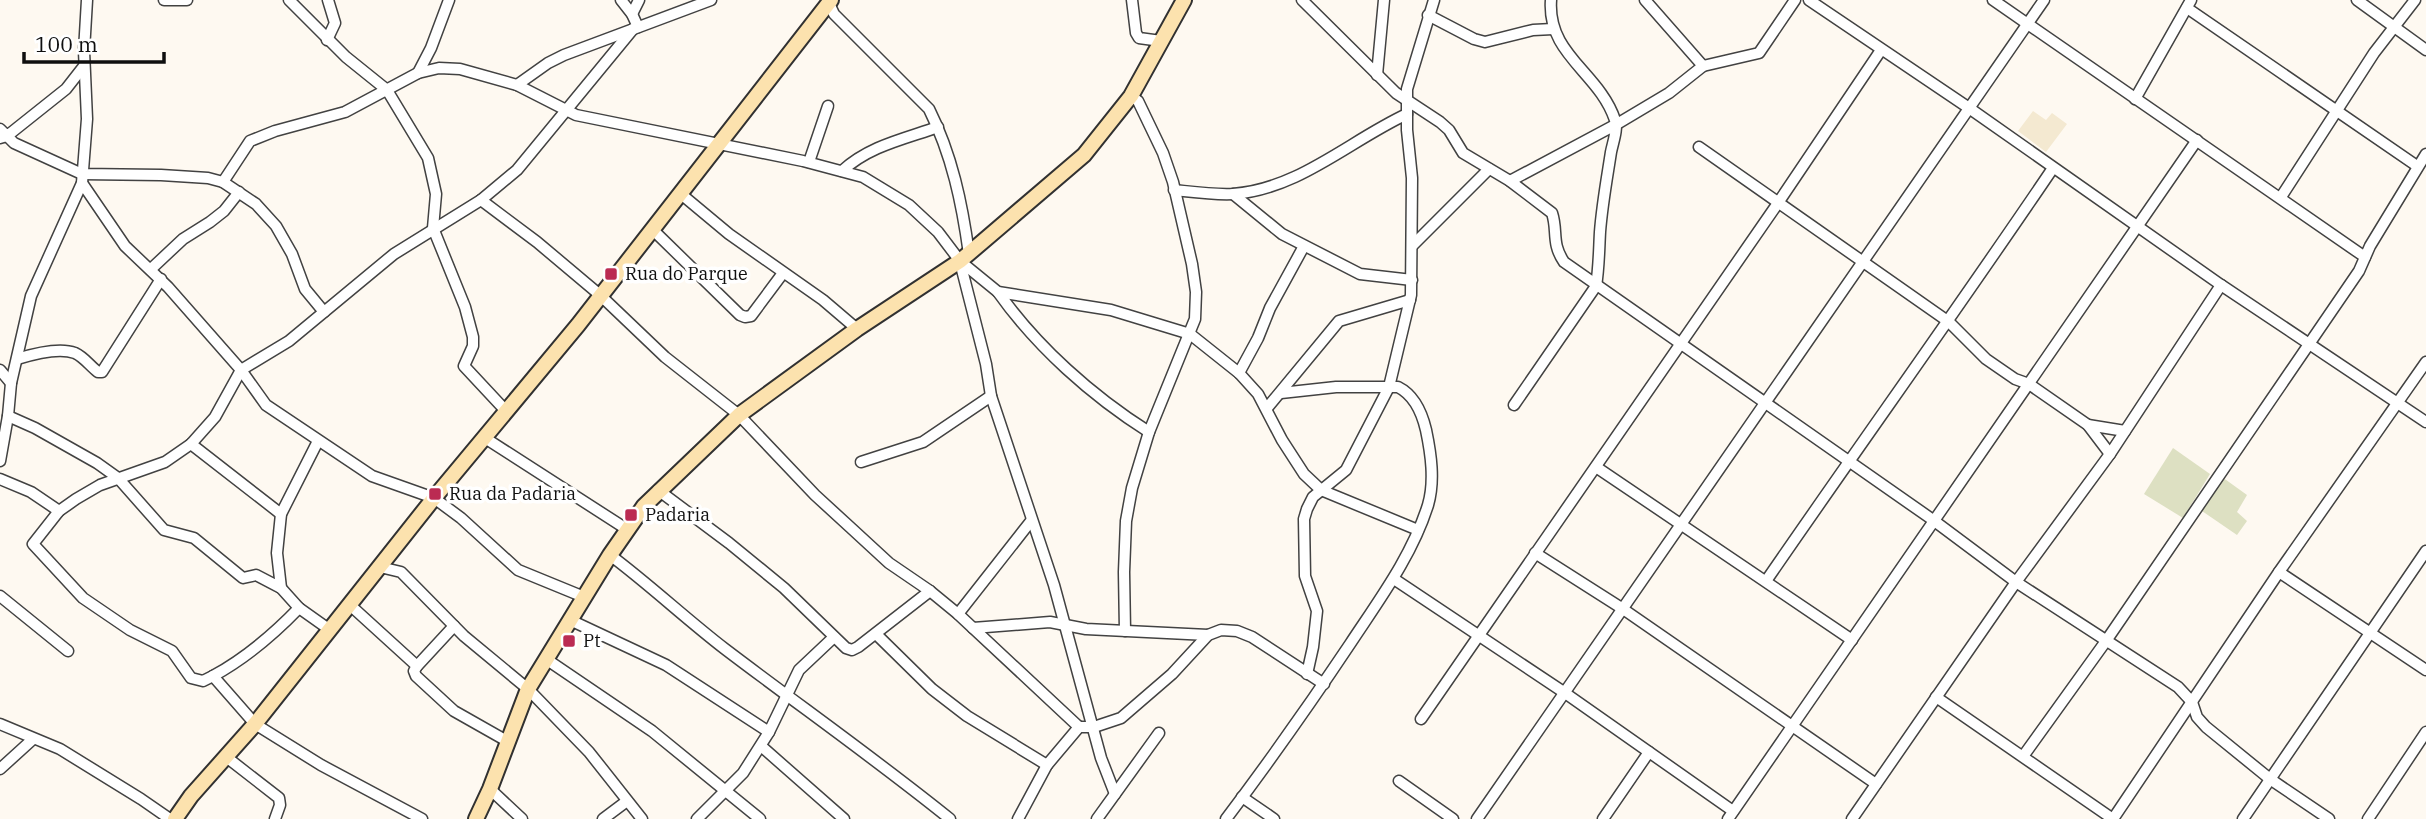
<svg xmlns="http://www.w3.org/2000/svg" width="2426" height="819" font-family="'IBM Plex Serif',serif">
<rect width="100%" height="100%" fill="#fef9f1"/>
<path fill="#f4e9d1" d="M 2033,111 L 2046,120 L 2052,113 L 2067,124 L 2046,152 L 2018,131 Z"/>
<g fill="#dde0c2">
<path d="M 2173,448 L 2210,474 L 2183,518 L 2144,494 Z"/>
<path d="M 2222,477 L 2247,495 L 2237,512 L 2247,521 L 2237,535 L 2202,511 Z"/>
</g>
<g fill="none" stroke-linecap="round" stroke-linejoin="round">
<g stroke="#424242" stroke-width="13">
<g id="street">
<path d="M 164,0 L 187,0"/>
<path d="M 289,0 L 346,57 L 387,90 L 428,158 L 436,194 L 433,228 L 465,307 L 473,337 L 473,346 L 464,366 L 506,411"/>
<path d="M 621,0 L 632,14 L 638,27"/>
<path d="M 1132,0 L 1136,33 L 1139,38 L 1161,41"/>
<path d="M 1302,0 L 1396,93 L 1440,122 L 1449,130 L 1463,153 L 1510,181 L 1552,213 C 1558,231 1551,243 1564,262 L 1933,520 L 2016,582 L 2178,687 L 2192,702 L 2197,717 L 2206,727 L 2270,779 L 2329,819"/>
<path d="M 1645,0 L 1703,66"/>
<path d="M 1809,0 L 1969,108 L 2221,285 L 2426,422"/>
<path d="M 1993,0 L 2365,257"/>
<path d="M 2357,0 L 2426,50"/>
<path d="M 828,1 L 834,14 L 929,109 C 952,155 962,203 969,254"/>
<path d="M 2187,8 L 2417,166"/>
<path d="M 632,14 L 639,0"/>
<path d="M 1428,15 L 1474,39 L 1485,42 L 1533,30 L 1553,29"/>
<path d="M 327,40 L 335,23 L 328,0"/>
<path d="M 418,73 L 431,48 L 449,0"/>
<path d="M 1377,75 L 1384,0"/>
<path d="M 517,85 L 548,63 L 564,55 L 711,0"/>
<path d="M 2135,99 L 2191,0"/>
<path d="M 0,129 L 7,136 L 66,89 L 84,66"/>
<path d="M 0,138 L 7,136 L 14,143 L 82,174 L 161,175 L 208,178 L 223,182 L 256,204 L 276,226 L 292,254 L 305,289 L 324,312"/>
<path d="M 1699,147 L 1949,322 L 1986,359 L 2015,379 L 2029,384 L 2088,425 L 2110,454"/>
<path d="M 809,162 L 828,106"/>
<path d="M 842,171 C 869,146 904,139 938,127"/>
<path d="M 1510,181 L 1617,124 L 1669,93 L 1703,66 L 1759,53 L 1795,0"/>
<path d="M 223,182 L 250,141 L 275,131 L 345,112 L 418,73 L 439,68 L 460,69 L 517,85 L 576,115 L 803,161 L 863,177 L 909,205 L 938,232 L 960,261 L 998,292 L 1111,310 L 1190,334 L 1239,373 L 1258,394 L 1282,440 L 1304,474 L 1321,490 L 1418,530"/>
<path d="M 82,183 L 125,246 L 168,287 L 241,370 L 266,405 L 372,476 L 434,498 L 461,518 L 518,570 L 584,597"/>
<path d="M 1174,190 C 1193,192 1214,195 1233,194 C 1299,189 1349,141 1407,114"/>
<path d="M 681,194 L 729,234 L 823,300 L 857,329"/>
<path d="M 1233,194 L 1282,234 L 1360,274 L 1412,280"/>
<path d="M 2281,197 L 2374,53 L 2415,0"/>
<path d="M 481,200 L 537,242 L 600,295 L 665,357 L 739,415 L 815,495 L 851,528 L 889,563 L 930,591 L 958,614 L 1079,727"/>
<path d="M 652,229 L 740,315 L 745,317 L 751,316 L 783,273"/>
<path d="M 1412,246 L 1489,169"/>
<path d="M 960,262 L 986,364 L 991,396 L 1054,585 L 1101,758 L 1115,794"/>
<path d="M 151,269 L 183,239 L 210,222 L 224,211 L 239,192"/>
<path d="M 998,292 C 1037,347 1092,396 1149,432"/>
<path d="M 17,359 C 33,354 59,347 75,353 C 84,357 90,366 98,372 L 102,372 L 161,279"/>
<path d="M 0,370 L 11,383"/>
<path d="M 1239,373 L 1258,338 L 1270,308 L 1304,246"/>
<path d="M 1514,405 L 1596,286 C 1599,268 1599,250 1600,232 C 1602,205 1607,178 1611,152 C 1613,142 1618,129 1615,120 C 1599,72 1547,55 1551,0"/>
<path d="M 1267,408 L 1339,321 L 1410,300"/>
<path d="M 8,416 L 35,428 L 97,463 L 118,478 L 164,530 L 194,538 L 243,578 L 256,575 L 281,588 L 299,608 L 330,630"/>
<path d="M 2088,425 L 2125,431"/>
<path d="M 485,438 L 628,530"/>
<path d="M 191,444 L 281,514"/>
<path d="M 0,461 L 8,416 L 11,383 L 31,296 L 82,183 L 87,119 L 84,51 L 87,0"/>
<path d="M 861,462 L 923,442 L 991,396"/>
<path d="M 1596,467 L 1852,640"/>
<path d="M 0,479 L 31,492 L 59,511"/>
<path d="M 658,490 L 729,543 L 784,588 L 846,648 L 852,650 L 858,647 L 930,591"/>
<path d="M 1535,553 L 1623,609 L 1876,784"/>
<path d="M 610,555 C 650,585 686,619 725,649 C 800,706 877,760 950,819"/>
<path d="M 380,567 L 401,572 L 464,636 L 528,689 L 589,752 L 642,819"/>
<path d="M 2279,572 L 2426,670"/>
<path d="M 1394,579 L 1565,693 L 1733,811"/>
<path d="M 1766,581 C 1861,443 1959,307 2053,168"/>
<path d="M 281,588 L 277,553 L 281,514 L 318,441"/>
<path d="M 0,596 L 68,651"/>
<path d="M 350,605 L 417,666"/>
<path d="M 958,614 L 1031,521"/>
<path d="M 570,620 L 666,665 L 769,732"/>
<path d="M 454,626 L 417,666 L 414,671 L 416,676 L 454,711 L 507,741"/>
<path d="M 973,628 L 1050,622 L 1086,629 L 1208,635"/>
<path d="M 1125,631 L 1124,572 L 1126,521 L 1132,488 L 1149,432 L 1195,319 L 1196,292 L 1192,264 L 1173,182 L 1163,153 L 1138,101 L 1131,96"/>
<path d="M 876,634 L 932,689 L 967,716 L 1047,765"/>
<path d="M 546,659 L 652,731 L 760,819"/>
<path d="M 1307,674 L 1313,647 L 1317,611 L 1305,576 L 1304,519 L 1307,509 L 1313,497 L 1346,470 L 1389,387 L 1411,295 L 1412,178 L 1407,130 L 1407,89 L 1434,0"/>
<path d="M 213,676 C 246,658 272,636 299,608"/>
<path d="M 1936,697 L 2113,819"/>
<path d="M 1421,719 L 1778,203 L 1881,50"/>
<path d="M 0,724 L 60,749 L 141,799 L 170,819"/>
<path d="M 761,746 L 844,819"/>
<path d="M 2024,755 L 2106,641 L 2359,271 L 2370,246 L 2426,154"/>
<path d="M 225,756 L 279,798 L 280,805 L 275,819"/>
<path d="M 0,769 L 33,739"/>
<path d="M 1399,781 L 1453,819"/>
<path d="M 490,789 L 522,819"/>
<path d="M 1242,797 L 1274,819"/>
<path d="M 422,819 L 321,765 L 255,724 L 213,676 L 203,681 L 191,678 L 172,651 L 130,630 L 83,598 L 33,544 L 59,511 L 76,499 L 100,485 L 165,462 L 191,444 L 215,417 L 241,370 L 289,341 L 394,254 L 481,200 L 517,170 L 633,29"/>
<path d="M 603,819 L 627,801"/>
<path d="M 697,819 L 743,773 L 769,732 L 799,670 L 834,637"/>
<path d="M 1018,819 L 1047,765 L 1079,727 L 1094,727 L 1121,718 L 1172,674 L 1208,635 L 1221,630 L 1237,631 L 1252,637 L 1324,684"/>
<path d="M 1097,819 L 1159,733"/>
<path d="M 1226,819 C 1269,762 1310,704 1350,644 C 1379,600 1412,556 1428,505 C 1435,481 1431,454 1426,430 C 1422,413 1414,395 1398,387 L 1336,387 L 1281,393"/>
<path d="M 1477,819 L 2044,0"/>
<path d="M 1603,819 L 1649,752"/>
<path d="M 1728,819 L 2197,140"/>
<path d="M 1852,819 L 2016,582 L 2110,454 L 2221,285"/>
<path d="M 2113,819 L 2279,572 L 2426,362"/>
<path d="M 2243,819 L 2426,551"/>
<path d="M 2368,819 L 2426,732"/>
</g>
</g>
<g stroke="#313131" stroke-width="18">
<g id="secondary">
<path d="M 175,819 L 191,796 L 255,724 L 434,498 L 578,325 L 831,0"/>
<path d="M 476,819 L 490,789 L 528,689 L 610,555 L 644,506 L 739,415 L 857,329 L 960,261 L 1084,155 L 1131,96 L 1184,0"/>
</g>
</g>
<use href="#street" stroke="#fff" stroke-width="10"/>
<use href="#secondary" stroke="#fce2ae" stroke-width="14"/>
</g>
<g fill="#bb2b52" stroke="#fff" stroke-width="2.5">
<rect x="604" y="267" width="14" height="14" rx="3.5"/>
<rect x="428" y="487" width="14" height="14" rx="3.5"/>
<rect x="624" y="508" width="14" height="14" rx="3.5"/>
<rect x="562" y="634" width="14" height="14" rx="3.5"/>
</g>
<g text-anchor="middle" stroke-width="7" stroke-linejoin="round" paint-order="stroke">
<g font-size="18" fill="#0f0f0f" stroke="#fff" text-anchor="start">
<text x="625" y="280">Rua do Parque</text>
<text x="449" y="500">Rua da Padaria</text>
<text x="645" y="521">Padaria</text>
<text x="583" y="647">Pt</text>
</g>
</g>
<path d="M24 52v10h140v-10" fill="none" stroke="#0f0f0f" stroke-width="3.5"/>
<text x="35" y="52" font-size="21" fill="#0f0f0f" stroke="#ffffff" stroke-width="5" paint-order="stroke">100 m</text>
</svg>
